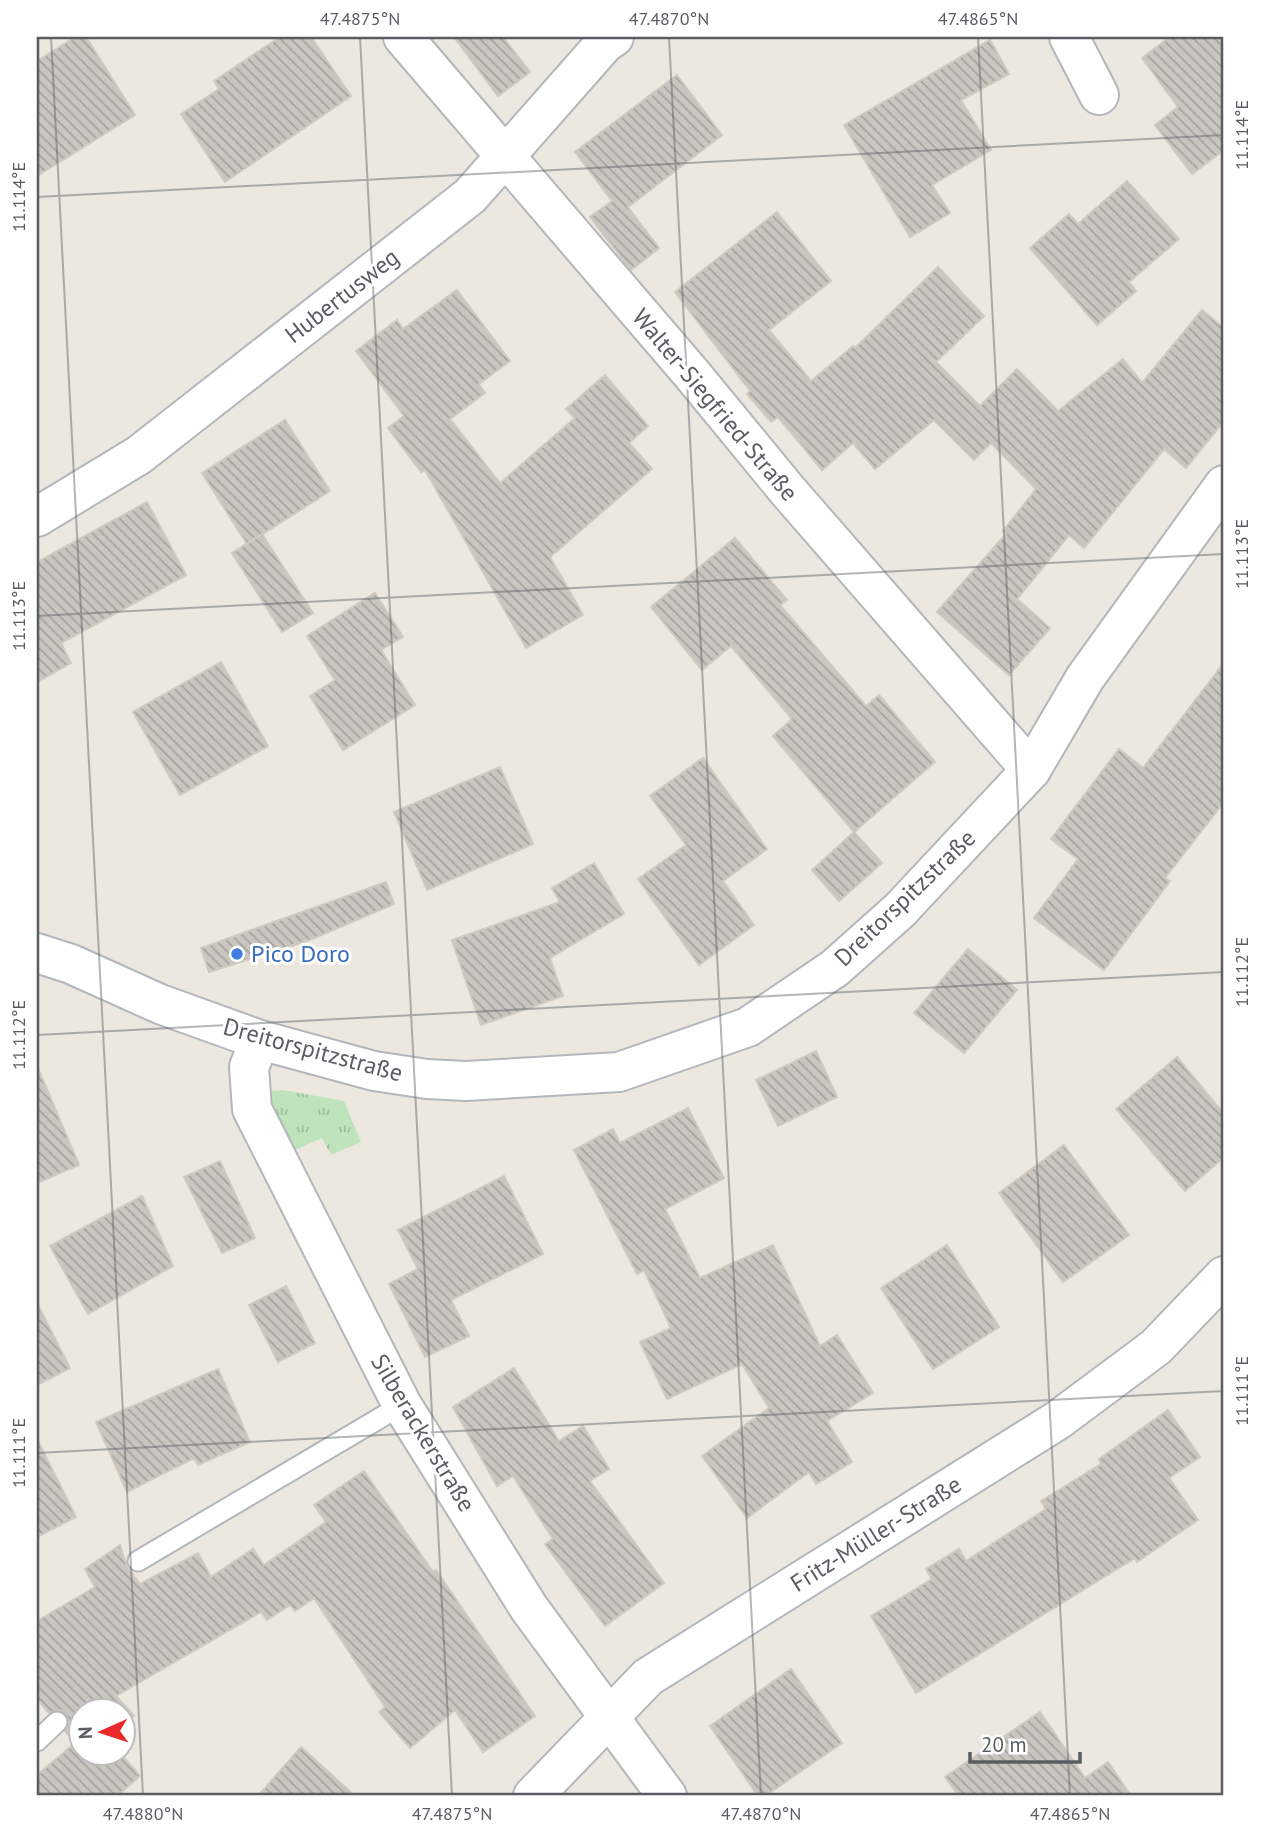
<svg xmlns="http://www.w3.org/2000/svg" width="1261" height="1833" font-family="'PT Sans',sans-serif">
<defs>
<pattern id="grass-tufts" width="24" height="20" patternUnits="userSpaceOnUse" patternTransform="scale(1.75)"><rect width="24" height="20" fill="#bfe4bc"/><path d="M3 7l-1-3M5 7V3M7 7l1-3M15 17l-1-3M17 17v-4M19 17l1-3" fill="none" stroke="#9ebc9c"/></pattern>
<pattern id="building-back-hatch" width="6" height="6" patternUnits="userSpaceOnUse" patternTransform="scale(1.75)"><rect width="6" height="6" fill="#c9c5bf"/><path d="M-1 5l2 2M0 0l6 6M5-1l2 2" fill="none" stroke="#a6a39f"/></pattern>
</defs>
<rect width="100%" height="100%" fill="#ece8e0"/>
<path fill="url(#grass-tufts)" d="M 283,1090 L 344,1101 L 361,1142 L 331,1155 L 322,1138 L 290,1152 L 271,1103 L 272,1091 Z"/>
<g fill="url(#building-back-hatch)" stroke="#d1c9bf" stroke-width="2">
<path d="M 75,37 L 86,37 L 135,115 L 37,176 L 37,61 Z"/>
<path d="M 280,37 L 311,37 L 351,96 L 225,182 L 181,114 L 219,89 L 214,81 Z"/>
<path d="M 454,37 L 503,37 L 530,72 L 498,96 Z"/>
<path d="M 1170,37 L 1224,37 L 1224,150 L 1192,174 L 1155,125 L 1178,107 L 1142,58 Z"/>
<path d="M 990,40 L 1009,74 L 961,100 L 991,150 L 932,185 L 950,213 L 910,237 L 844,125 Z"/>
<path d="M 677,75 L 722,135 L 628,207 L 659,248 L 631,270 L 590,217 L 612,201 L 575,152 Z"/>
<path d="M 1127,181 L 1179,239 L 1129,282 L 1136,291 L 1097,325 L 1030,248 L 1069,214 L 1078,224 Z"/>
<path d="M 777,212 L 831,281 L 769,330 L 811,381 L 853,346 L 855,348 L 938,267 L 984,316 L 936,362 L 980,406 L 1017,369 L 1058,411 L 1123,359 L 1142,383 L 1202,310 L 1224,328 L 1224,421 L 1186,468 L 1164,449 L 1084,548 L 1069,535 L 1017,599 L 1050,628 L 1009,675 L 937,612 L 1006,534 L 1003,531 L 1036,489 L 991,443 L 974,460 L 934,420 L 875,469 L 853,443 L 822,470 L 778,417 L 771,422 L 747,394 L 750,391 L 675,292 Z"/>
<path d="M 457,290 L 510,361 L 479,384 L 485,393 L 450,419 L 500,483 L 575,418 L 566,409 L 605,375 L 648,426 L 629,443 L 652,469 L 550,557 L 583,615 L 526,648 L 425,470 L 421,472 L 388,428 L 404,416 L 356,351 L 397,320 L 403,329 Z"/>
<path d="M 285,420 L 330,491 L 247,544 L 202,473 Z"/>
<path d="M 147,502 L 186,575 L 61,643 L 71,663 L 37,682 L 37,562 Z"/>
<path d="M 262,534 L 313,613 L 282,632 L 232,553 Z"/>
<path d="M 735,538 L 787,600 L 780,605 L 866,706 L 879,695 L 935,762 L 854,832 L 773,736 L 792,719 L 731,646 L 702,670 L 651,607 Z"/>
<path d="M 375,593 L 403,637 L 381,650 L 415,705 L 343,750 L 310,696 L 335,680 L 307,636 Z"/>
<path d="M 221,662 L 268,746 L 180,795 L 133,712 Z"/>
<path d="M 1224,663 L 1224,802 L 1165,878 L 1170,881 L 1104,970 L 1034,918 L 1078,859 L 1051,839 L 1119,749 L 1143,768 Z"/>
<path d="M 703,758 L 767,849 L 723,881 L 754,925 L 699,965 L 638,879 L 686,845 L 650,796 Z"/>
<path d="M 500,767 L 533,844 L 427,890 L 394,812 Z"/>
<path d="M 854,832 L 882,863 L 839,901 L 812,870 Z"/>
<path d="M 594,863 L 624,914 L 550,958 L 563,996 L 481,1025 L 452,940 L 560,902 L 552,888 Z"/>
<path d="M 386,882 L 394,904 L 310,940 L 209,972 L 201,948 Z"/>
<path d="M 968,949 L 1017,990 L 964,1053 L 914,1013 Z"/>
<path d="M 816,1051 L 837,1097 L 778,1126 L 756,1080 Z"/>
<path d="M 1177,1057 L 1224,1114 L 1224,1157 L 1185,1191 L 1116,1109 Z"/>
<path d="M 37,1066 L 79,1165 L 37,1183 Z"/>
<path d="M 688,1108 L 724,1178 L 665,1209 L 700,1278 L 773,1245 L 820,1346 L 837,1335 L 873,1393 L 827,1421 L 852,1462 L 816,1484 L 809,1472 L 747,1518 L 702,1456 L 769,1408 L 742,1364 L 667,1399 L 640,1342 L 671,1328 L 644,1270 L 637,1274 L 574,1150 L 613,1129 L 620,1143 Z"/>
<path d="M 1064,1145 L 1129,1235 L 1063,1282 L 999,1193 Z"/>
<path d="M 220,1161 L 255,1238 L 222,1253 L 184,1177 Z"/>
<path d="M 504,1176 L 543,1254 L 451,1300 L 469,1336 L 425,1357 L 389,1284 L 418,1269 L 398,1230 Z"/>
<path d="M 142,1196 L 173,1266 L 88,1314 L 50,1246 Z"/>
<path d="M 947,1245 L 999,1327 L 933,1369 L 881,1288 Z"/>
<path d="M 286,1286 L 315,1343 L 278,1362 L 249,1305 Z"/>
<path d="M 37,1303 L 70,1368 L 37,1385 Z"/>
<path d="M 514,1368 L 559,1441 L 583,1426 L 609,1469 L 590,1481 L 664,1583 L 605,1626 L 545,1544 L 553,1539 L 513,1476 L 497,1486 L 453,1407 Z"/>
<path d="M 218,1369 L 250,1442 L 198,1465 L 194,1458 L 127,1492 L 96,1422 Z"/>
<path d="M 1168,1410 L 1200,1457 L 1169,1478 L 1198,1520 L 1137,1562 L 1135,1558 L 916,1693 L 871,1616 L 932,1579 L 926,1569 L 959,1549 L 966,1561 L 1046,1509 L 1041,1501 L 1101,1464 L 1099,1459 Z"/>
<path d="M 37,1439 L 76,1517 L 37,1537 Z"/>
<path d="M 364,1471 L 433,1572 L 436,1570 L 535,1716 L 483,1752 L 455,1710 L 410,1748 L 379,1712 L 385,1707 L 314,1598 L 295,1611 L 290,1605 L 267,1620 L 261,1612 L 116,1696 L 134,1716 L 122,1726 L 122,1711 L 80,1711 L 80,1753 L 120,1753 L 140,1776 L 117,1796 L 37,1796 L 37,1775 L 75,1743 L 65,1731 L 69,1725 L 66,1714 L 60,1710 L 49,1713 L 37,1699 L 37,1621 L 95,1587 L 85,1569 L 120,1545 L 127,1567 L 140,1584 L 198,1553 L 211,1577 L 253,1549 L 264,1565 L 326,1522 L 314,1505 Z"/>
<path d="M 791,1669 L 842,1743 L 765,1796 L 758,1796 L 710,1726 Z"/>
<path d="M 1040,1712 L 1085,1778 L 1108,1762 L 1131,1796 L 959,1796 L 945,1777 Z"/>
<path d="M 301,1747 L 355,1796 L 258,1796 Z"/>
</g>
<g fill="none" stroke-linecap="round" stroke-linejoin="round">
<g stroke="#b3b7bb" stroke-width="23">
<g id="lane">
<path d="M 138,1561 L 402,1405"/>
<path d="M 37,1741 L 57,1722"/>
</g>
</g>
<g stroke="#b3b7bb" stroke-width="42">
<g id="street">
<path d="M 403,37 L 691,373 L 788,491 L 1031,770"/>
<path d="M 1069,37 L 1099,95"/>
<path d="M 37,517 L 139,455 L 470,196 L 605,43 L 614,37"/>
<path d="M 37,953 L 71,964 L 160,1004 L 260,1040 L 374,1071 L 427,1079 L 466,1081 L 619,1072 L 748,1027 L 835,968 L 900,910 L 1031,770 L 1085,678 L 1224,485"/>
<path d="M 260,1040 L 249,1067 L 252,1109 L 402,1405 L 529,1608 L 667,1796"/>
<path d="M 533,1796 L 648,1677 L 1058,1420 L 1156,1347 L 1224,1276"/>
</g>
</g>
<use href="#lane" stroke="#fff" stroke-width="19"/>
<use href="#street" stroke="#fff" stroke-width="38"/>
</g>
<path fill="none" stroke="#595d61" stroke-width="2" stroke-opacity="0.45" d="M 51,37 L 143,1796M 360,37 L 452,1796M 669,37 L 761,1796M 978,37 L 1070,1796M 37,197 L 1224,135M 37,616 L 1224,554M 37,1035 L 1224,972M 37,1453 L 1224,1391"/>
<circle fill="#3f7fe0" stroke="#fff" stroke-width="2.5" cx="237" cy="954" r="7"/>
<g text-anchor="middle" stroke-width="6" stroke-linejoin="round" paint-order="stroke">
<g font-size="24" fill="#595d61" stroke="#fff">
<text transform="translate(342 296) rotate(-38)" y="8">Hubertusweg</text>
<text transform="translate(715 405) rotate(50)" y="8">Walter-Siegfried-Straße</text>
<text transform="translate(905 898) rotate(-44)" y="8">Dreitorspitzstraße</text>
<text transform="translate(313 1050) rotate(15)" y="8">Dreitorspitzstraße</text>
<text transform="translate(423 1433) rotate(59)" y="8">Silberackerstraße</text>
<text transform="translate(876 1534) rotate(-32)" y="8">Fritz-Müller-Straße</text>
</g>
<g font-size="24" fill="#366cbe" stroke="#fff" text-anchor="start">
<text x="251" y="962">Pico Doro</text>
</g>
</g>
<rect width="1261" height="1833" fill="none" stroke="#ffffff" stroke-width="77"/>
<g transform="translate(102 1732) rotate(267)"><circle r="33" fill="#ffffff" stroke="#bdbec0" stroke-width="2"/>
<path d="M0-5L12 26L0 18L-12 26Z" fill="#e9292a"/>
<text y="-10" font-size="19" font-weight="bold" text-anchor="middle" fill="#595d61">N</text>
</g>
<path d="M970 1752v10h110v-10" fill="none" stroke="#595d61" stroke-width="3.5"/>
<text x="981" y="1752" font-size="21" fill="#595d61" stroke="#ffffff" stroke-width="5" paint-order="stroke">20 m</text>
<rect x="38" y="38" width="1184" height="1756" fill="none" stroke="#595d61" stroke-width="2.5"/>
<g font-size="18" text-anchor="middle" fill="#595d61">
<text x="360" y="25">47.4875°N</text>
<text x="669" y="25">47.4870°N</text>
<text x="978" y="25">47.4865°N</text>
<text transform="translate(1242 135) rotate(-90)" y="6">11.114°E</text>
<text transform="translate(19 197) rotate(-90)" y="6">11.114°E</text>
<text transform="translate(1242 554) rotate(-90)" y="6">11.113°E</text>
<text transform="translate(19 616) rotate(-90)" y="6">11.113°E</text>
<text transform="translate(1242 972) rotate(-90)" y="6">11.112°E</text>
<text transform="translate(19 1035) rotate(-90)" y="6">11.112°E</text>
<text transform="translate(1242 1391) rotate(-90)" y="6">11.111°E</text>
<text transform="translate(19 1453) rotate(-90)" y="6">11.111°E</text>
<text x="143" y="1820">47.4880°N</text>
<text x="452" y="1820">47.4875°N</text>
<text x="761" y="1820">47.4870°N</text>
<text x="1070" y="1820">47.4865°N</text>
</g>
</svg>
